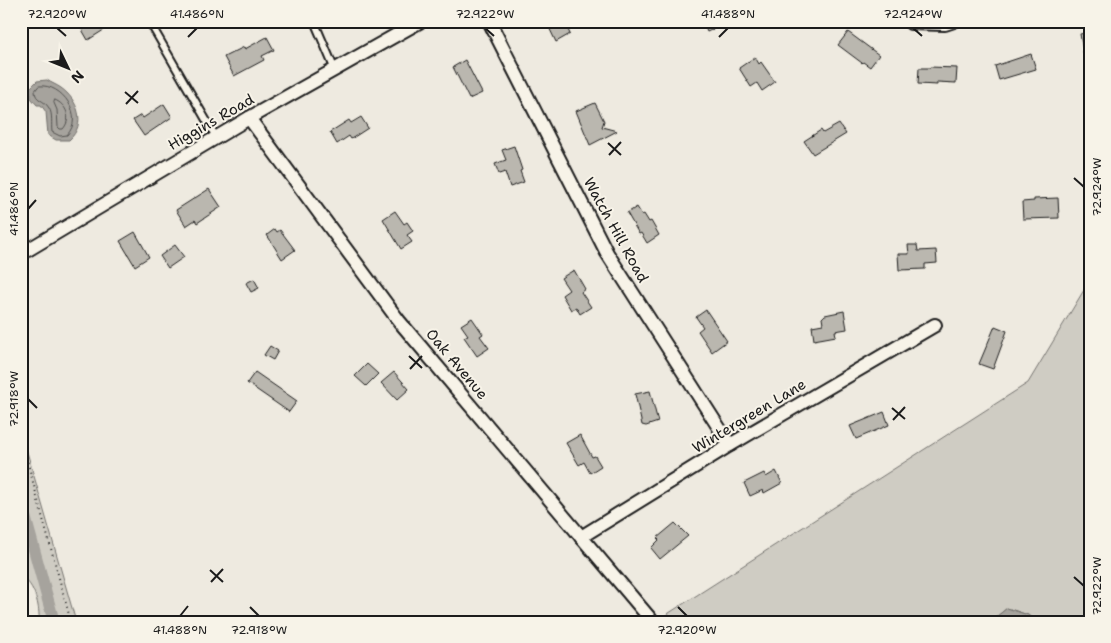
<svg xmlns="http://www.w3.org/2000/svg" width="1111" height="643" font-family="'Shantell Sans',sans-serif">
<rect width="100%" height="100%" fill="#eeeae0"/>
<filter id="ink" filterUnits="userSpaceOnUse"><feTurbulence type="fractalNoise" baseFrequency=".02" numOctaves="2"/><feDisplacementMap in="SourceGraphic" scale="10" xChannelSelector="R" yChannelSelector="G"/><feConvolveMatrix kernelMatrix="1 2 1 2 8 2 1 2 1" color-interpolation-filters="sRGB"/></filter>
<g filter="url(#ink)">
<g fill="#cfccc3" stroke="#767470">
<path d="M 1090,280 L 1090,622 L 1036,622 L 1028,615 L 1007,608 L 990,622 L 655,622 L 1028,383 Z"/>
<path d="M 21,431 L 76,622 L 39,622 C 40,606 35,585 21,576 L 23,556 L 21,545 Z"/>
</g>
<g fill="#a6a39d" stroke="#6f6d69">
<path d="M 47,80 C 51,83 57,85 61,88 C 78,100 87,124 69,140 L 56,140 L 48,135 L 46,112 L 41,105 L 37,105 L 31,98 L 30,88 L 37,81 Z"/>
<path d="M 1007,608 L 1028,615 L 1036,622 L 990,622 Z"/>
</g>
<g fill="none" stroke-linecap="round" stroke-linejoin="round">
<g stroke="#535250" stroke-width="1">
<path d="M 39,86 C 62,83 85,116 67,135 L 60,136 L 52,132 C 51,124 53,114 49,108 C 44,99 35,101 35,91 Z"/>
<path d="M 55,100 C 67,105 72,119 63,129 L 60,129 L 58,127 L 57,110 L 54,103 Z"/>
</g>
<path stroke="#a6a39d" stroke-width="12" d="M 21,502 L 54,622"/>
</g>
<g fill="#bab7af" stroke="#1c1c1c">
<path d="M 77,21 L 118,21 L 88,40 Z"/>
<path d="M 546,21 L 564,21 L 570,34 L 556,42 Z"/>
<path d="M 702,21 L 730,21 L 707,32 Z"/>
<path d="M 848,32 L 879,55 L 870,67 L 863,62 L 862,63 L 838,45 Z"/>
<path d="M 1090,32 L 1090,61 L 1085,62 L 1080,34 Z"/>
<path d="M 267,37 L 274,50 L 262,56 L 264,60 L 234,76 L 224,57 L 244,47 L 245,49 Z"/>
<path d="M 1031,54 L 1036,69 L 999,80 L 995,66 Z"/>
<path d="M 755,57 L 759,64 L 761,62 L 775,82 L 762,91 L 757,83 L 751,87 L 739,68 Z"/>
<path d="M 465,60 L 482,93 L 469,99 L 453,67 Z"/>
<path d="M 930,67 L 957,68 L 956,83 L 937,82 L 937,85 L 918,84 L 919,68 L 930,68 Z"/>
<path d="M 595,103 L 604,121 L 602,127 L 617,131 L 590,145 L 576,111 Z"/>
<path d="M 164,104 L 172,117 L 144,136 L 133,120 L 141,115 L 143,118 Z"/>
<path d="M 361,117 L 368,128 L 351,139 L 349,136 L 337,144 L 330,132 L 349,120 L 351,123 Z"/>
<path d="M 839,124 L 846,134 L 813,154 L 804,141 L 821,130 L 823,133 Z"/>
<path d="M 514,146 L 522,170 L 520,171 L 524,182 L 510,187 L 505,172 L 499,174 L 495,164 L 506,160 L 502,150 Z"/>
<path d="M 209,189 L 221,207 L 197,223 L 195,220 L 186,226 L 176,210 Z"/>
<path d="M 1058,198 L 1059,218 L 1023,219 L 1022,202 L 1034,201 L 1034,199 Z"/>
<path d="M 637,207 L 642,215 L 644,214 L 649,222 L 651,221 L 659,235 L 647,243 L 641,233 L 639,234 L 627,213 Z"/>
<path d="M 395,211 L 404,224 L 407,222 L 413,231 L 407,235 L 412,242 L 401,249 L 383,219 Z"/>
<path d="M 275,229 L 277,232 L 280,230 L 295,250 L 282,259 L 267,235 Z"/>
<path d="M 135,232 L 149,257 L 135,266 L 120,241 Z"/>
<path d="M 175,245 L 184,257 L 168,268 L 160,256 Z"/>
<path d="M 908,245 L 917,245 L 918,251 L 936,250 L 937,263 L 925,264 L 925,269 L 899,270 L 898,254 L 909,254 Z"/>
<path d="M 574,270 L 585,289 L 581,292 L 591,307 L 580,314 L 576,307 L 571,310 L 562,295 L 569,290 L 561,278 Z"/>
<path d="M 254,279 L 259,288 L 251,292 L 246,283 Z"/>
<path d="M 706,310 L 727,341 L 712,352 L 698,331 L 703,327 L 696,317 Z"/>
<path d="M 844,311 L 847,329 L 835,331 L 836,336 L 814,340 L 812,326 L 823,324 L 822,318 L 825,315 Z"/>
<path d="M 472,318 L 483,334 L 480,336 L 489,348 L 477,356 L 464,337 L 468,335 L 461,325 Z"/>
<path d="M 995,326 L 1007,331 L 993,369 L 979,364 Z"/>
<path d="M 270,346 L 278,351 L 273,360 L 264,355 Z"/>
<path d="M 367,364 L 378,374 L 366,386 L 355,376 Z"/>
<path d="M 255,372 L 297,401 L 289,412 L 247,383 Z"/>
<path d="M 394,372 L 409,389 L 397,400 L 381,383 Z"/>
<path d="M 650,391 L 658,422 L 646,426 L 642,425 L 635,394 Z"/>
<path d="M 884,412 L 889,425 L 856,439 L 850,426 Z"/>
<path d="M 580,435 L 592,457 L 595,456 L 601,466 L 590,473 L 584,462 L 579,465 L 566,443 Z"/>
<path d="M 776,471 L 782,483 L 764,493 L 763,490 L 750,496 L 744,483 L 764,473 L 766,477 Z"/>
<path d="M 675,523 L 688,536 L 660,559 L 651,548 L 659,540 L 657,538 Z"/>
</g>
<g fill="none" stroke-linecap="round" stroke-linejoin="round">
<g stroke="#1c1c1c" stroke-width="10">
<g id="service">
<path d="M 149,21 L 216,137"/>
<path d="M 314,21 L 335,70"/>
</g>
</g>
<g stroke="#1c1c1c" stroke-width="16">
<g id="minor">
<path d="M 489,21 L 607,253 L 730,445"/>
<path d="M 909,21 L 911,23 L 945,24 L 954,21"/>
<path d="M 249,118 L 399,321 L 653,622"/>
<path d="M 21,254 L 249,118 L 421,21"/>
<path d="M 581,537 L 730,445 L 935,325"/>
</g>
</g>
<path stroke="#1c1c1c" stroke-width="2" stroke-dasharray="1 4" stroke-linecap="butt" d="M 21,438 L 71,622"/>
<use href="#service" stroke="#f7f3e8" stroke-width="6"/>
<use href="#minor" stroke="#f7f3e8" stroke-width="12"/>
</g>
</g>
<path fill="none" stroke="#1c1c1c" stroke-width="2" d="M 57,28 L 66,36M 485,28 L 494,36M 913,28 L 922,36M 188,37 L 197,28M 719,37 L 728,28M 125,92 L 138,103M 126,104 L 138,91M 608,143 L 621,155M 609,155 L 621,142M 1074,178 L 1084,187M 28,209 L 36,200M 409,356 L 422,368M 410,369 L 422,356M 28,399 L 37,408M 892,408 L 905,419M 893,420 L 905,407M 210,570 L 223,582M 1074,577 L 1084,586M 211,582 L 223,569M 250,607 L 259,616M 678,607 L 687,616M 180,616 L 188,606"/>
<g text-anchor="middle" stroke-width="4" stroke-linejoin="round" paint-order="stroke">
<g font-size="15" fill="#1c1c1c" stroke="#f7f3e8">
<text transform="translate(211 122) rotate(-30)" y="5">Higgins Road</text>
<text transform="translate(616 230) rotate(61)" y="5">Watch Hill Road</text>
<text transform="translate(457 364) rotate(50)" y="5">Oak Avenue</text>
<text transform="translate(749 416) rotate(-31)" y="5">Wintergreen Lane</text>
</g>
</g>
<rect width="1111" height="643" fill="none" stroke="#f7f3e8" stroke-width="55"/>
<g transform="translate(68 68) rotate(133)" stroke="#f7f3e8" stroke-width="4" paint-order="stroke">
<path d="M0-4L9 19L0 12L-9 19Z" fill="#1c1c1c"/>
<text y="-8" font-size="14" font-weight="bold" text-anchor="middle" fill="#1c1c1c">N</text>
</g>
<rect x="28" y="28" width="1056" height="588" fill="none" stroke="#1c1c1c" stroke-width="2"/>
<g font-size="12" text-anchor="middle" fill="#1c1c1c">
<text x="57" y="18">72.920°W</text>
<text x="197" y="18">41.486°N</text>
<text x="485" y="18">72.922°W</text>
<text x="728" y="18">41.488°N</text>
<text x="913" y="18">72.924°W</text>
<text transform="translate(1097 187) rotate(-90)" y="4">72.924°W</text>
<text transform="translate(14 209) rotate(-90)" y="4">41.486°N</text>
<text transform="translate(14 399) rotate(-90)" y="4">72.918°W</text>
<text transform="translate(1097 586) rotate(-90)" y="4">72.922°W</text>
<text x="180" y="634">41.488°N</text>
<text x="259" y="634">72.918°W</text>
<text x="687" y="634">72.920°W</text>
</g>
</svg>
